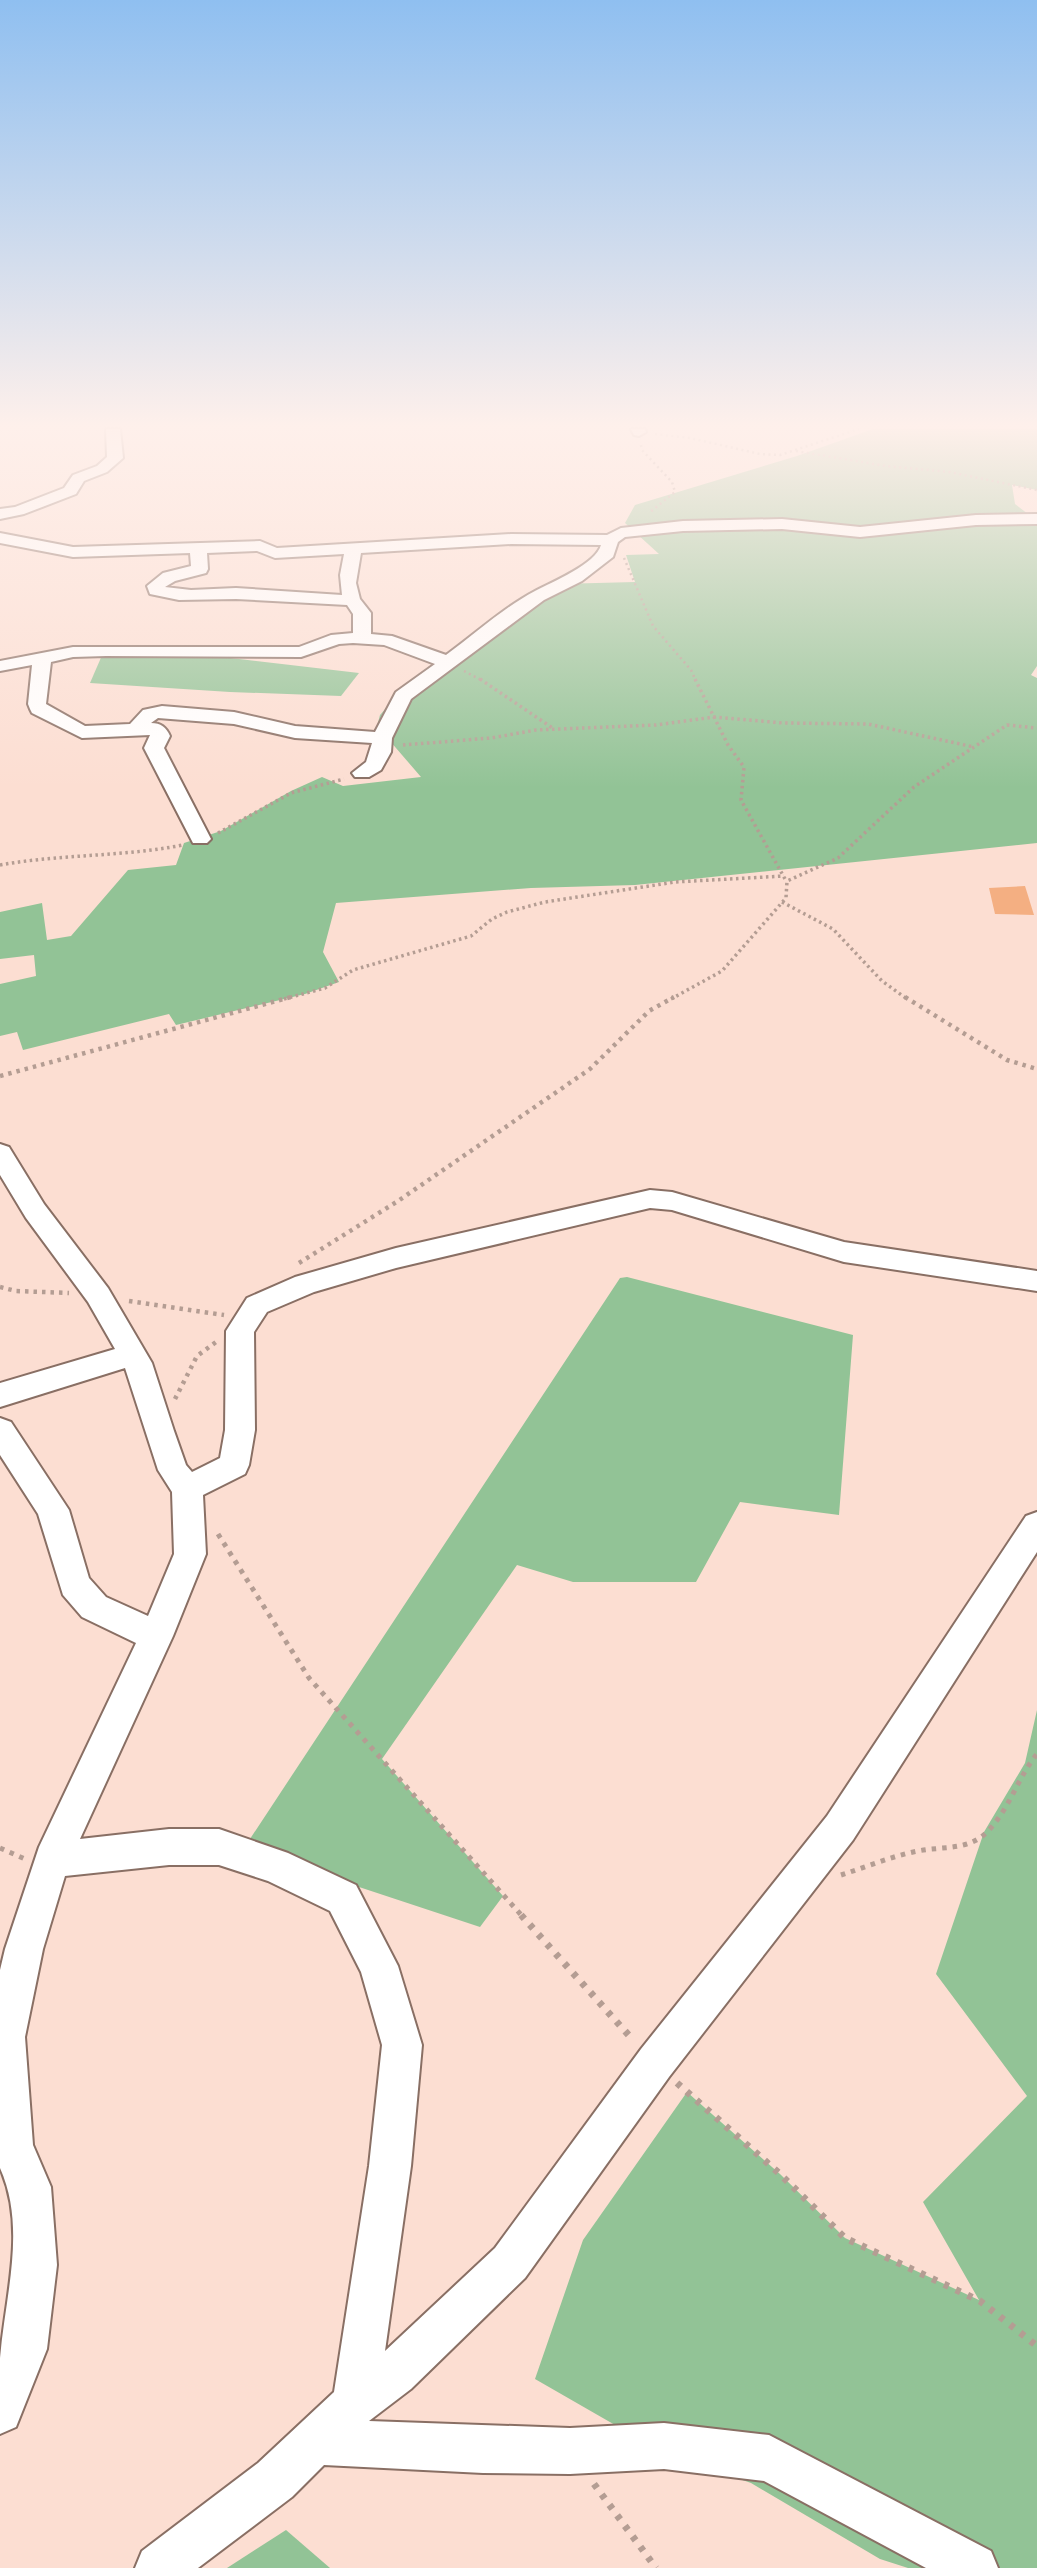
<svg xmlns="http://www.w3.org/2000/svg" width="1037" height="2568" font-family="'Noto Sans',sans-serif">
<rect width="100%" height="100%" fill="#fcded2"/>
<g fill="#92c396">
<path d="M 873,429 L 1037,429 L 1037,490 L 1012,485 L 1015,504 L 1037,521 L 1037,666 L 1031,675 L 1037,678 L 1037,843 L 635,885 L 531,888 L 336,903 L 323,952 L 339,982 L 305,994 L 176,1025 L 169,1014 L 23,1050 L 17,1032 L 0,1036 L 0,984 L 36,976 L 34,955 L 0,959 L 0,912 L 42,903 L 47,940 L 71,936 L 128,870 L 176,865 L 184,843 L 221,831 L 291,791 L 322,777 L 343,786 L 421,777 L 377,726 L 380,715 L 399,693 L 558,584 L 635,582 L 626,555 L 659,554 L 625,523 L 635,505 L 797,456 Z"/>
<path d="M 103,653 L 197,654 L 359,673 L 341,696 L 230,692 L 90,683 Z"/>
<path d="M 627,1277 L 853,1335 L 839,1515 L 740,1502 L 696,1582 L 573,1582 L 517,1565 L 382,1759 L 503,1896 L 480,1927 L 356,1886 L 248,1842 L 620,1278 Z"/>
<path d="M 1037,1710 L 1037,2568 L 908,2568 L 880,2559 L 751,2483 L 662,2452 L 535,2379 L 583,2240 L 687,2092 L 780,2174 L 845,2238 L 979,2300 L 923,2202 L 1027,2096 L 936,1974 L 984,1832 L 1025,1763 Z"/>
<path d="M 286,2530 L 330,2568 L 227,2568 Z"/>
</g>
<path fill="#f4af82" d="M 1025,886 L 1034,915 L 995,914 L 989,888 Z"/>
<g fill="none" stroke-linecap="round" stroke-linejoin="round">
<g stroke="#896f64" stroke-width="4">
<g id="street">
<path d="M 106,429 L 120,429 L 123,458 L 107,472 L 84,481 L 76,494 L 24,514 L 0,519 L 0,509 L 15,507 L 64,488 L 73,475 L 97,466 L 107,457 Z"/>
<path d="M 631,429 L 645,429 L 646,432 L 639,436 L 634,435 Z"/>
<path d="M 1037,514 L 1037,524 L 976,525 L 860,537 L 782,529 L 683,531 L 625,537 L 618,542 L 613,557 L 582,581 L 544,600 L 411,699 L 392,738 L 391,752 L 381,770 L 369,777 L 355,777 L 352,773 L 366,762 L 372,743 L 295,738 L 234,724 L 158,718 L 151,723 C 161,723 166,727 170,736 L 164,748 L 211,839 L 207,843 L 193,843 L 144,748 L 150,735 L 82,738 L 32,713 L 30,709 L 28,704 L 32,665 L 0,671 L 0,661 L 73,647 L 299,647 L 331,635 L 353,633 L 353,614 L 347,605 L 236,599 L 179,600 L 150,594 L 147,586 L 163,573 L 191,566 L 190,553 L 73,557 L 0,543 L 0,533 L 73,547 L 260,541 L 277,548 L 511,534 L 607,535 L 621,528 L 683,521 L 782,519 L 860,527 L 976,515 ZM 511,544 L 601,545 C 596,564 552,582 535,591 C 503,608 475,634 446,655 L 392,636 L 371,634 L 371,613 L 360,599 L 356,583 L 361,553 ZM 257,551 L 275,558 L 344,554 L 340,575 L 342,595 L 236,588 L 191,590 L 165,587 L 175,581 L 206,573 L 208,569 L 207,553 ZM 353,643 L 384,645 L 435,664 L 396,692 L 375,732 L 295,726 L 234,712 L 162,706 L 143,710 L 130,724 L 85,726 L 46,704 L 51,662 L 73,657 L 106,656 L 301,657 L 339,644 Z"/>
<path d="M 0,1144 L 9,1147 L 44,1204 L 108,1288 L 152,1363 L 174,1431 L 186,1465 L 192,1472 L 220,1458 L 225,1430 L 226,1331 L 247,1298 L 295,1277 L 396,1248 L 650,1190 L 672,1192 L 844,1242 L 1037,1271 L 1037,1291 L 844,1262 L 672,1210 L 650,1208 L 396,1268 L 314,1292 L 267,1312 L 254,1332 L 255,1430 L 249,1465 L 245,1474 L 203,1495 L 206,1554 L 173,1636 L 80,1839 L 169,1829 L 219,1829 L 288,1853 L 356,1885 L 398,1966 L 422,2045 L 411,2166 L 385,2351 L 495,2248 L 641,2049 L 827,1816 L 1026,1516 L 1037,1512 L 1037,1552 L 853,1840 L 669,2077 L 525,2278 L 411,2389 L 369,2421 L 570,2428 L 664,2423 L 769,2435 L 991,2551 L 998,2568 L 926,2568 L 764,2481 L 664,2469 L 570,2474 L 483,2473 L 324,2465 L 292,2497 L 198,2568 L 135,2568 L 142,2551 L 258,2463 L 334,2392 L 369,2166 L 382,2045 L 361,1972 L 330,1911 L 268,1881 L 219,1865 L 169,1865 L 65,1876 L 43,1949 L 25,2037 L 33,2145 L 51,2187 L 57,2265 L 47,2349 L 16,2427 L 0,2434 C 0,2409 0,2383 0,2358 C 5,2296 27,2228 0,2168 L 0,1970 L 5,1949 L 39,1847 L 136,1643 L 82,1617 L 63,1595 L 38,1514 L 0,1455 L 0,1418 L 11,1422 L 69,1510 L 89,1578 L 106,1597 L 148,1616 L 174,1554 L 172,1492 L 158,1470 L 125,1368 L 0,1407 L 0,1383 L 115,1349 L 88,1302 L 26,1218 L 0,1175 Z"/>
</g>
</g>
<g stroke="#b49d93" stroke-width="2.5" stroke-dasharray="2 3.5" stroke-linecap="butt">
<path d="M 655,434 L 690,438 L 760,454 L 780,455 L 859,429"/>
<path d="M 641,445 L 642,450 L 672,482 L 675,492 L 649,513"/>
<path d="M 796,451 L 886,466 L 949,472 L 1037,490"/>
<path d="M 624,558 L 653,626 L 691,670 L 696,681"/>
<path d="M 464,671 L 483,681"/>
</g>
<g stroke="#b49d93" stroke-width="3.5" stroke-dasharray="2.5 3.5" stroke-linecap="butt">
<path d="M 480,679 L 554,729"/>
<path d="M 695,679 L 728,745 L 744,767 L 741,800 L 785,879"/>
<path d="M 403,745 L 491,738 L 536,730 L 656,725 L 714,717 L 783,723 L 868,724 L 974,747"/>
<path d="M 218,833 L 291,793 L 344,779"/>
<path d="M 0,865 C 61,854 122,857 183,845"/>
<path d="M 782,902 L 833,929 L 882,981 L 907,999"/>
<path d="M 284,999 L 325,988 L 353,970 L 471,936 L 492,919 L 507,912 L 545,902 L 675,882 L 784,876"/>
<path d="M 671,999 L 722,971 L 786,898 L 787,881 L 838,858 L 914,787 L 1007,725 L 1037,728"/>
</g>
<g stroke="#b49d93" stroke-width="4.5" stroke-dasharray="3.5 5" stroke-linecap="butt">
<path d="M 905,997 L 1007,1060 L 1037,1069"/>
<path d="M 0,1076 L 291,997"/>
<path d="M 299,1263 L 398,1201 L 590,1069 L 649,1011 L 674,997"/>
<path d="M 0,1287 L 16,1291 L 69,1293"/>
<path d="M 129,1301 L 224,1315"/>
<path d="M 175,1399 L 197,1356 L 216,1342"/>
</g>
<g stroke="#b49d93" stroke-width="5" stroke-dasharray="4.5 6" stroke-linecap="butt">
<path d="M 218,1534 L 309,1678 L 523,1917"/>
<path d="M 0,1848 L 25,1859"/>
<path d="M 841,1875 C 866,1867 892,1856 918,1851 C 943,1846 969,1851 988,1831 C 1010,1808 1018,1777 1037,1754"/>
</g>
<g stroke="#b49d93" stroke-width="7" stroke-dasharray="5 8" stroke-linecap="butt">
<path d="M 521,1915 L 633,2040"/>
<path d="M 677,2083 L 780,2174 L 845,2238 L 980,2301 L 1037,2346"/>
<path d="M 594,2484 L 656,2568"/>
</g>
<use href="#street" fill="#fff" fill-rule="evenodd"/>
</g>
<linearGradient id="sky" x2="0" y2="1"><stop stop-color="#8fbff0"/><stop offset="0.54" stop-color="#fef0eb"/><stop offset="1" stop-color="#fef0eb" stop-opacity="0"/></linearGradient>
<rect width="1037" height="788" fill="url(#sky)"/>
</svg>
